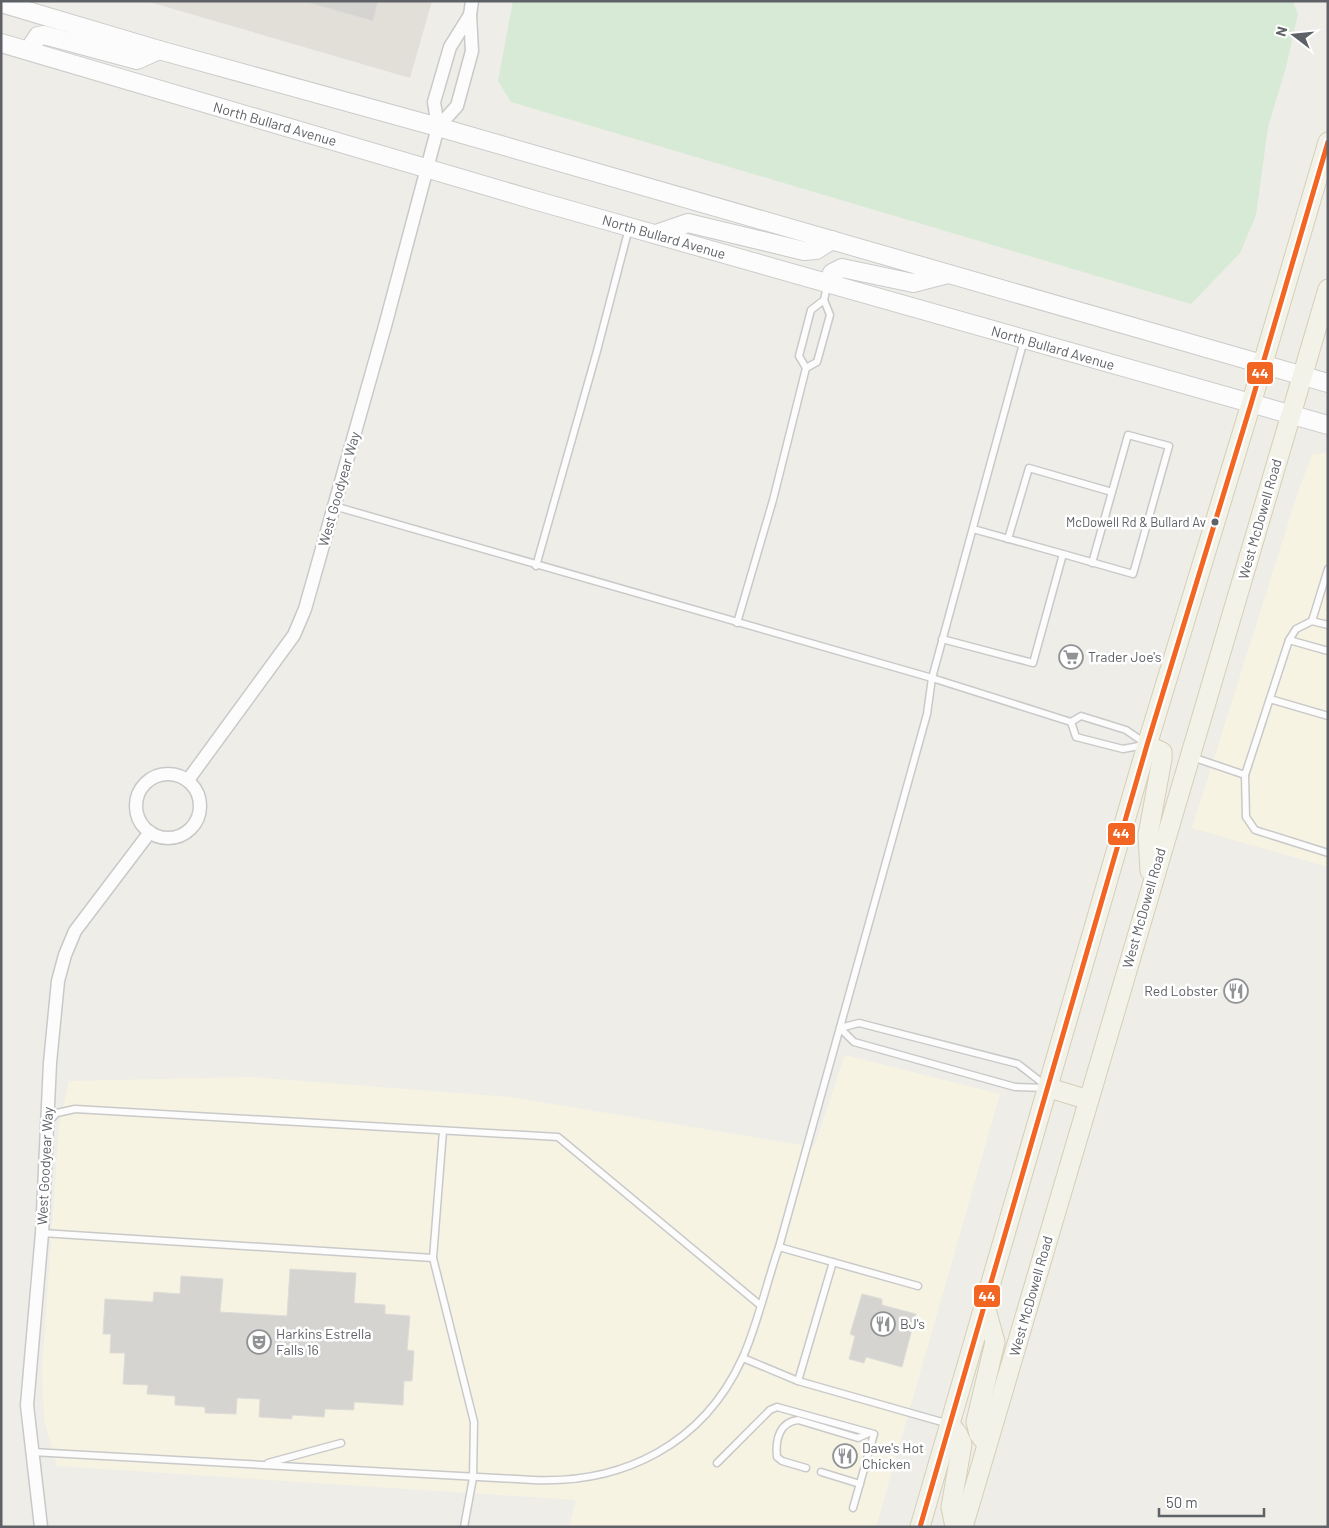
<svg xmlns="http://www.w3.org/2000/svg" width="1329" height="1528" font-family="Barlow,sans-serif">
<rect width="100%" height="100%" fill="#eeede8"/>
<g fill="#f7f3e2">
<path d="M 1328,452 L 1328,867 L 1192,828 L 1298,492 L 1312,455 Z"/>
<path d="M 845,1055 L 1000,1094 L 876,1527 L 569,1527 L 576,1500 L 57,1466 L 44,1419 L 42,1370 L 59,1125 L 69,1081 L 252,1077 L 510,1097 L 814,1147 Z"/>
</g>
<path fill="#e1dfd8" d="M 146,1 L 432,1 L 410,78 Z"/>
<path fill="#d6ead5" d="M 513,1 L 1293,1 L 1298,14 L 1286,67 L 1268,127 L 1256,215 L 1240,253 L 1191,304 L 511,102 L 498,81 Z"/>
<g fill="#d5d4d1" stroke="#dddcd8">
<path d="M 303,1 L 378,1 L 373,21 Z"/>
<path d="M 290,1269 L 356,1273 L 354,1303 L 385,1305 L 385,1314 L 410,1316 L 407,1350 L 414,1351 L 412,1381 L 404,1381 L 403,1405 L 354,1402 L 354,1410 L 325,1409 L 324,1417 L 292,1415 L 292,1419 L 259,1417 L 260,1399 L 237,1398 L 236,1414 L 205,1413 L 205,1407 L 175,1405 L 175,1396 L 147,1394 L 148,1385 L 123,1384 L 125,1353 L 110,1353 L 111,1334 L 103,1334 L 105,1299 L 153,1302 L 154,1292 L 180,1294 L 181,1276 L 223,1279 L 220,1312 L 287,1316 Z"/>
<path d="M 862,1294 L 882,1299 L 882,1305 L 916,1314 L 902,1367 L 866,1357 L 864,1363 L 849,1359 L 855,1336 L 850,1334 Z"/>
</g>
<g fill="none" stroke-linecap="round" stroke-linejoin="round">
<g stroke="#c9c9c9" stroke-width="9">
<g id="lane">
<path d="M 806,368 L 817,362 L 830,315 L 824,300"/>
<path d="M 334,506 L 932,678 L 1024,340"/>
<path d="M 1008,539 L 1029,468 L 1112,492"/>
<path d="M 1063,554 L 1133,574 L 1169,446 L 1128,435 L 1092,563"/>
<path d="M 536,566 L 597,351 L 629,228"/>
<path d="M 1312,621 L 1328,569"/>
<path d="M 737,623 L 773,500 L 806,368 L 799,356 L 811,310 L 824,300 L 827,286"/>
<path d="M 942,639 L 1033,663 L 1063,554 L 973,529"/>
<path d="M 1289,640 L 1328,651"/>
<path d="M 1270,699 L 1328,716"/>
<path d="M 1071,722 L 1076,737 L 1123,749 L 1144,745"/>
<path d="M 1192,757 L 1245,775 L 1246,817 L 1255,830 L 1328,853"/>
<path d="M 1245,775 L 1289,640 L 1296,629 L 1312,621 L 1328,625"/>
<path d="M 840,1028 L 859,1023 L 1018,1064 L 1045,1085"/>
<path d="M 840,1028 L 854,1042 L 1015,1087 L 1046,1088"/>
<path d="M 49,1121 L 57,1113 L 75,1109 L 558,1137 L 760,1305"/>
<path d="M 443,1131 L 433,1258 L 474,1422 L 473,1478 L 464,1527"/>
<path d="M 42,1233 L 433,1258"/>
<path d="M 779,1247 L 927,714 L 932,678 L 1071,722 L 1081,716 L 1126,730 L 1145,743"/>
<path d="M 743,1358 L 798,1381 L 949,1424"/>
<path d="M 798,1381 L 833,1262"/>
<path d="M 32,1452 L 533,1480 C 624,1484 703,1444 742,1359 C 757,1327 767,1281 779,1247 L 918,1286"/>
<path d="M 268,1463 L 341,1443"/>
<path d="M 717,1463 L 770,1410 L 777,1407 L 874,1434 L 853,1508"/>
<path d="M 806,1468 L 782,1461 L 777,1457 C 775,1439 780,1422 798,1420 L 858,1438 L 869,1433"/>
<path d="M 821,1472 L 860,1484"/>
</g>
</g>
<g stroke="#c9c9c9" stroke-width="15">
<g id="street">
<path d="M 438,127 L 457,106 L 472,51 L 470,15 L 472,1"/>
<circle cx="168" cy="806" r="32"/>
<path d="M 188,780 L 294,635 L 305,609 L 385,326 L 438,127 L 434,102 L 450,47 L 470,15"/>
<path d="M 41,1527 L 27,1405 L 42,1233 L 50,1063 L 58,981 L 65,955 L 75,931 L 150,832"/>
</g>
</g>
<g stroke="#cacbca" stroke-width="20">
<g id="secondary">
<path d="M 1,3 L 159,50 L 438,127 L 1328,383"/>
<path d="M 1,43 L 541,202 L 1328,425"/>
<path d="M 29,50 L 38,36 L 44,35 L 137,60 L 159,50"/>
<path d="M 656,234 L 688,223 L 804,251 L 816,250 L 832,240"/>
<path d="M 828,284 L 832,273 L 842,268 L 913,283 L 948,274"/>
</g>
</g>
<g stroke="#d6cfb6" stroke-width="21">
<g id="primary">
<path d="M 1147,745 L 1162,752 L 1162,759 L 1148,835 L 1150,871"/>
<path d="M 1049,1088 L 1089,1100"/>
<path d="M 985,1306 L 995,1342 L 976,1422 L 979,1434 L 987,1444"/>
<path d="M 950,1425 L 957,1433 L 962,1444 L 951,1507 L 955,1527"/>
<path d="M 920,1527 L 1147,745 L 1251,404 L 1328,142"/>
<path d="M 963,1527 L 1328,289"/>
</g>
</g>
<use href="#lane" stroke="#fcfcfc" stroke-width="6"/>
<use href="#street" stroke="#fcfcfc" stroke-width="12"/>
<use href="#secondary" stroke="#fcfcfc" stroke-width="18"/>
<use href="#primary" stroke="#f3f2e9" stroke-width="19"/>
<g stroke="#fff" stroke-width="9">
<path id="bus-1" d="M 920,1527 L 1147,745 L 1251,404 L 1328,142"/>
</g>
<use href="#bus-1" stroke="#f26522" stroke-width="5"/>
</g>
<defs>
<g id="supermarket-ring" transform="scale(1.25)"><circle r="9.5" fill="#fff" stroke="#909294" stroke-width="1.5"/><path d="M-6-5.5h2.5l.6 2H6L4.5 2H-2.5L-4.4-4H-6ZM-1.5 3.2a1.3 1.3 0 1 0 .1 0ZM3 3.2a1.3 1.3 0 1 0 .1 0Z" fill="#909294"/></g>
<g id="restaurant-ring" transform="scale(1.25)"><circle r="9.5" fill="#fff" stroke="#909294" stroke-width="1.5"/><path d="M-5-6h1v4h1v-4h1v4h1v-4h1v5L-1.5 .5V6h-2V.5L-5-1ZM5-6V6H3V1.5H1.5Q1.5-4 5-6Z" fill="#909294"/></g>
<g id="theatre-ring" transform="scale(1.25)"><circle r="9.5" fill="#fff" stroke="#909294" stroke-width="1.5"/><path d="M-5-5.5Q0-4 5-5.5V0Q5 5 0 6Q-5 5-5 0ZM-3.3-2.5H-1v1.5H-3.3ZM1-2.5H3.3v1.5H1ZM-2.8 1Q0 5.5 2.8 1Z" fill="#909294"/></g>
</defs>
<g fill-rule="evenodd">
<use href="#supermarket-ring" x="1071" y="657"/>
<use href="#restaurant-ring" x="1236" y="991"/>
<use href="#restaurant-ring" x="883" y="1324"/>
<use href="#theatre-ring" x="259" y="1342"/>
<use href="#restaurant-ring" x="845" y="1456"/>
</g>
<circle fill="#5e6166" stroke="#fff" stroke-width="2" cx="1215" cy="522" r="4.5"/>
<g text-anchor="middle" stroke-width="5" stroke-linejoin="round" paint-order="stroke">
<g font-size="13" fill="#5e6166" stroke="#fff" text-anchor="end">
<text x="1206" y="527">McDowell Rd &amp; Bullard Av</text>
</g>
<g font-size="14" fill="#5e6166" stroke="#fff">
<text transform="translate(275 124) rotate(16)" y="5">North Bullard Avenue</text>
<text transform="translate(664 237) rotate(16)" y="5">North Bullard Avenue</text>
<text transform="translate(1053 348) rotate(16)" y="5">North Bullard Avenue</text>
<text transform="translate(339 489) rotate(-74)" y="5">West Goodyear Way</text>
<text transform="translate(1260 519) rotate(-74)" y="5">West McDowell Road</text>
<text transform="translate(1144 908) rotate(-74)" y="5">West McDowell Road</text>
<text transform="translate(45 1166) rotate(-87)" y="5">West Goodyear Way</text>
<text transform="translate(1031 1296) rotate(-74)" y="5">West McDowell Road</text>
</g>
<g font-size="14" fill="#5e6166" stroke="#fff" text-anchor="start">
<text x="1088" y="662">Trader Joe's</text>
<text x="1218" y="996" text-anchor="end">Red Lobster</text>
<text x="900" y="1329">BJ's</text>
<text x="276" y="1339">Harkins Estrella<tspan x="276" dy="16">Falls 16</tspan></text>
<text x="862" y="1453">Dave's Hot<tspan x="862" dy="16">Chicken</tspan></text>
</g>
</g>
<g stroke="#fff" stroke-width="2">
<rect x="1246" y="361" width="28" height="24" rx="5" fill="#f26522"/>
<rect x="1107" y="822" width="29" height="24" rx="5" fill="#f26522"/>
<rect x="973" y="1284" width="28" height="24" rx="5" fill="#f26522"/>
</g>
<g font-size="14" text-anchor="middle" font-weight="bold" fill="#fff">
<text x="1260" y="378">44</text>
<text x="1121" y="838">44</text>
<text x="987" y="1301">44</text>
</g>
<rect width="1329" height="1528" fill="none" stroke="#5e6166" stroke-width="5"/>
<g transform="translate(1294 35) rotate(286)" stroke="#ffffff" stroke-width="4" paint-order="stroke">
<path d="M0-4L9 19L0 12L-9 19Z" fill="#5e6166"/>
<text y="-8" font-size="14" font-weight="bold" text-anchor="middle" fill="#5e6166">N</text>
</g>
<path d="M1159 1508v8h105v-8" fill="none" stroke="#5e6166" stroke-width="2.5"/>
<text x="1166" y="1508" font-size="15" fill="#5e6166" stroke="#ffffff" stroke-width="4" paint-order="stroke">50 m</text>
</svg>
